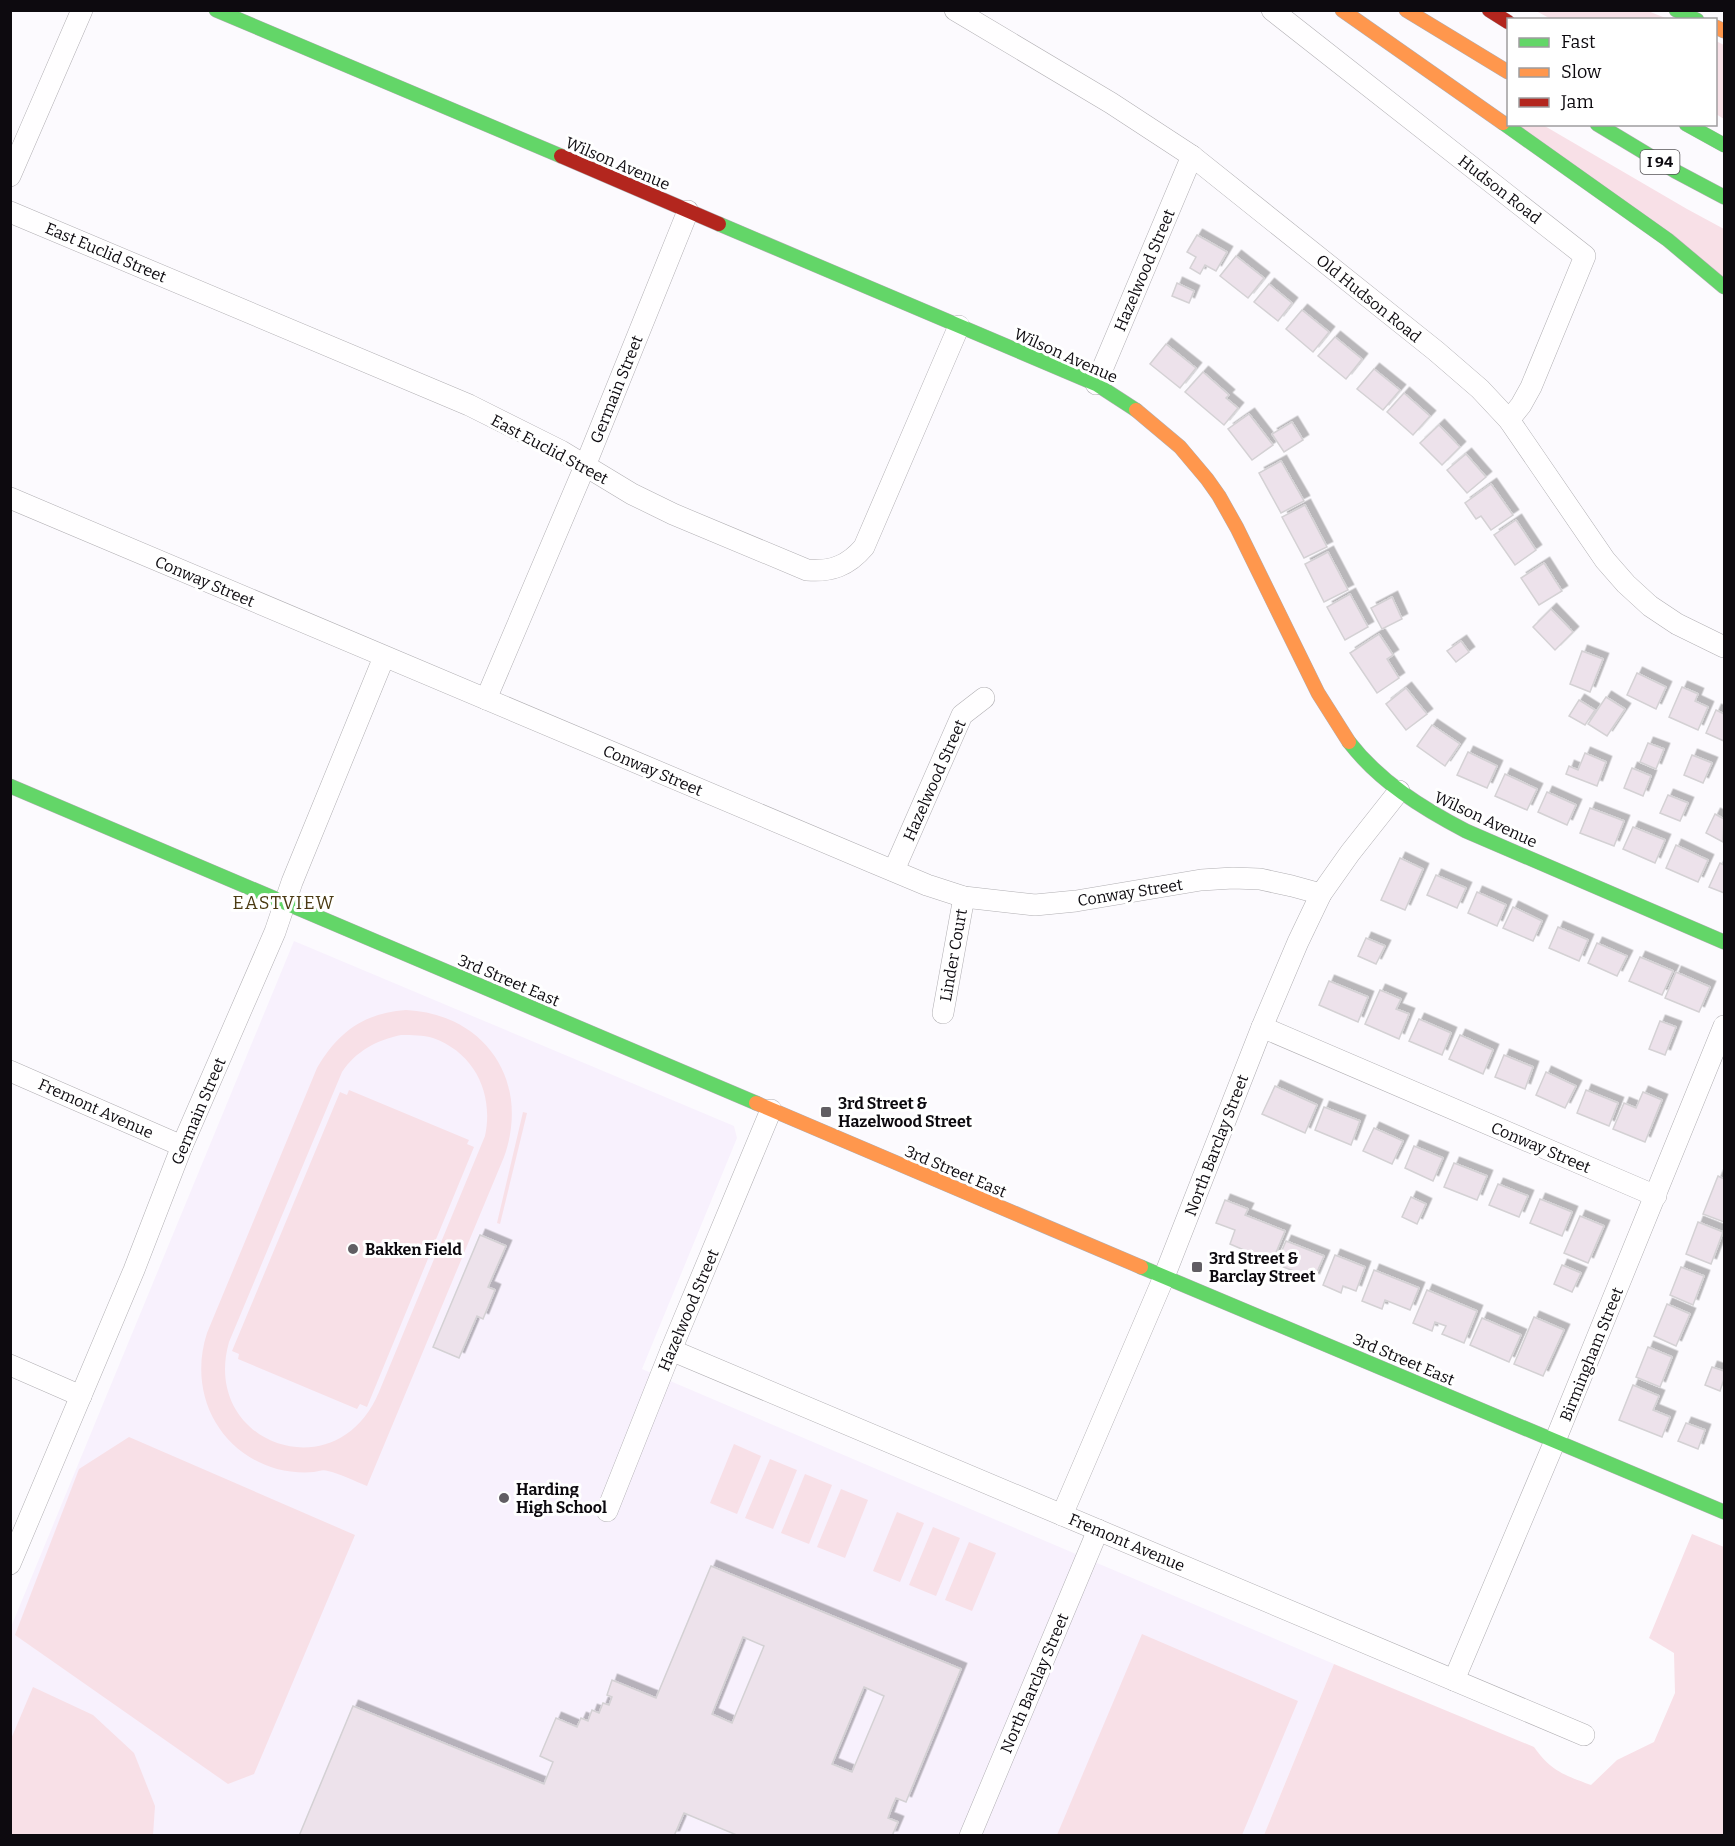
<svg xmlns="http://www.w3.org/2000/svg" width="1735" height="1846" font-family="Bitter,serif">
<defs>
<filter id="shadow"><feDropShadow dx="5.5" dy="-5.5" stdDeviation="0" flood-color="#0004"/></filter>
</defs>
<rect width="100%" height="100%" fill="#fcfafe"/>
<path fill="#f8f1fd" d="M 294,941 L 734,1126 L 737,1138 L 642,1369 L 1334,1664 L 1264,1835 L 11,1836 L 11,1627 Z"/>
<g fill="#f8e0e7" fill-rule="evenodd">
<path d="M 1536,11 L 1648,11 L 1668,19 L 1551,19 Z"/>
<path d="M 1716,41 L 1724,45 L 1724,119 L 1716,114 Z"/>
<path d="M 1515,125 L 1543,125 L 1687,209 L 1724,229 L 1724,278 Z"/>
<path d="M 406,1010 C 486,1014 531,1082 504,1157 L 367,1486 C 354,1481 341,1474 328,1471 C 323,1469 319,1471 314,1472 C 302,1473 289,1472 277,1469 C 217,1452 188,1391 207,1333 L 317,1068 C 338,1032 364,1013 406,1010 ZM 401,1035 C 412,1035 423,1035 433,1038 C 475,1053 494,1094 485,1136 L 379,1392 C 337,1493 200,1444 229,1342 L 342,1072 C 356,1051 377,1040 401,1035 Z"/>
<path d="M 349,1090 L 469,1140 L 467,1144 L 474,1147 L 367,1407 L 360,1404 L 357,1409 L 238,1359 L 239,1354 L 232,1351 L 340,1092 L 347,1095 Z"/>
<path d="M 523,1112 L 527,1113 L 500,1224 L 497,1223 Z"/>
<path d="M 129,1437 L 355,1535 L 254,1774 L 228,1784 L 15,1635 L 79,1469 Z"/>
<path d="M 734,1444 L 761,1456 L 737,1514 L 710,1503 Z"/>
<path d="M 770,1459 L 797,1470 L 773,1529 L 745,1518 Z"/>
<path d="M 805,1474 L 832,1485 L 809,1544 L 781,1533 Z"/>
<path d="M 841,1489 L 868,1500 L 845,1558 L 817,1547 Z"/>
<path d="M 897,1512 L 924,1523 L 900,1582 L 873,1571 Z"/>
<path d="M 933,1527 L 960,1538 L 936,1596 L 909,1585 Z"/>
<path d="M 1692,1534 L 1724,1547 L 1724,1835 L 1264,1835 L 1334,1664 L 1534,1747 C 1551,1771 1564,1775 1591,1785 L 1617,1760 L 1654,1742 L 1675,1693 L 1674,1653 L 1649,1638 Z"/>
<path d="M 969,1542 L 996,1553 L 972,1611 L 945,1600 Z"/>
<path d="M 1142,1634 L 1298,1701 L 1242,1835 L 1057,1835 Z"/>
<path d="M 33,1687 L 93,1715 L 134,1753 L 155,1806 L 153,1835 L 11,1835 L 11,1739 Z"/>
</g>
<g fill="#ede2eb" stroke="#d4d1d4" stroke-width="1.5" fill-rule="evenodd" filter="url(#shadow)">
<path d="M 1197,235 L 1227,252 L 1216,271 L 1205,265 L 1200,274 L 1190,268 L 1196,257 L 1187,252 Z"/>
<path d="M 1236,256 L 1264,278 L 1248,298 L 1220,276 Z"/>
<path d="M 1177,283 L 1194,291 L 1189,303 L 1172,296 Z"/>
<path d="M 1269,284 L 1292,303 L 1278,321 L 1254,302 Z"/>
<path d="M 1302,310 L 1329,332 L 1313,352 L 1286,329 Z"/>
<path d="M 1335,337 L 1362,359 L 1346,379 L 1318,356 Z"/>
<path d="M 1166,344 L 1196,368 L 1180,388 L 1150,364 Z"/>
<path d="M 1374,369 L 1400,390 L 1383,410 L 1357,389 Z"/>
<path d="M 1203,372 L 1229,395 L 1226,398 L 1238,408 L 1224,425 L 1185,392 Z"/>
<path d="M 1404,393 L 1430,416 L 1413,435 L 1387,412 Z"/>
<path d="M 1249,414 L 1273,445 L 1252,460 L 1228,429 Z"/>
<path d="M 1292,422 L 1303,440 L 1284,452 L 1272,434 Z"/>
<path d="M 1439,425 L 1460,447 L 1442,465 L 1420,443 Z"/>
<path d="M 1466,454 L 1486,477 L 1467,493 L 1447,470 Z"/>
<path d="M 1281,461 L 1304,501 L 1281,513 L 1259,473 Z"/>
<path d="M 1491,484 L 1513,515 L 1491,530 L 1481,516 L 1476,519 L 1465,503 Z"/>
<path d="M 1305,505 L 1327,547 L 1304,558 L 1282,517 Z"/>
<path d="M 1516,520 L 1536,550 L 1515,565 L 1494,535 Z"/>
<path d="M 1328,552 L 1348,590 L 1324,602 L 1305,564 Z"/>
<path d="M 1544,563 L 1562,591 L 1539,605 L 1521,578 Z"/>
<path d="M 1350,594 L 1368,627 L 1345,640 L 1327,607 Z"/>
<path d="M 1392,597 L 1402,619 L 1382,629 L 1371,608 Z"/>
<path d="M 1551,609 L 1573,632 L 1555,650 L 1533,627 Z"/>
<path d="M 1379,634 L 1393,655 L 1387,659 L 1399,678 L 1377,693 L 1350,653 Z"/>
<path d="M 1461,641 L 1469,652 L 1456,662 L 1447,651 Z"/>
<path d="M 1582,651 L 1603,659 L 1590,692 L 1570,684 Z"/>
<path d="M 1637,673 L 1666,687 L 1656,709 L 1627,695 Z"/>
<path d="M 1682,687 L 1698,694 L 1695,701 L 1708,707 L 1698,730 L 1669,717 Z"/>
<path d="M 1406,688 L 1427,714 L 1406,730 L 1386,704 Z"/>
<path d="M 1606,697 L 1625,709 L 1607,736 L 1588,724 Z"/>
<path d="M 1579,700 L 1595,710 L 1585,725 L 1569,716 Z"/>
<path d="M 1716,710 L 1724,714 L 1724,741 L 1706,733 Z"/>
<path d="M 1432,725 L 1460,744 L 1445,766 L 1417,746 Z"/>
<path d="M 1648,743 L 1664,749 L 1656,769 L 1640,762 Z"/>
<path d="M 1468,752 L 1497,766 L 1487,788 L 1457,775 Z"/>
<path d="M 1585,753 L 1606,762 L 1597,786 L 1566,774 L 1569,766 L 1578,770 Z"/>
<path d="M 1692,755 L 1712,763 L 1703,783 L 1684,775 Z"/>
<path d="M 1632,768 L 1651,776 L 1643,796 L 1624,788 Z"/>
<path d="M 1505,774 L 1537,789 L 1527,810 L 1495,796 Z"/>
<path d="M 1547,792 L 1576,805 L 1567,825 L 1538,812 Z"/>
<path d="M 1668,795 L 1688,803 L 1680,821 L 1660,813 Z"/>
<path d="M 1590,808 L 1624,821 L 1614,846 L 1580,833 Z"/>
<path d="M 1715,814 L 1724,819 L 1723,842 L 1706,833 Z"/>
<path d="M 1633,827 L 1665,840 L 1655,863 L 1623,849 Z"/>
<path d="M 1676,845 L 1708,860 L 1698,882 L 1666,868 Z"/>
<path d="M 1400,858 L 1423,869 L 1405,910 L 1381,900 Z"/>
<path d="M 1720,863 L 1724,865 L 1724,893 L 1709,887 Z"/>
<path d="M 1436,875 L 1466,888 L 1457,908 L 1427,895 Z"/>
<path d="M 1477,892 L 1506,905 L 1497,926 L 1468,913 Z"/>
<path d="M 1513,907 L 1542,921 L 1533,941 L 1503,928 Z"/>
<path d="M 1558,927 L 1588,940 L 1579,961 L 1549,948 Z"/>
<path d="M 1366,938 L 1385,946 L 1376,964 L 1358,956 Z"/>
<path d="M 1597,943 L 1627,956 L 1617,976 L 1588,963 Z"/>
<path d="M 1640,957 L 1673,971 L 1662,995 L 1629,981 Z"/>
<path d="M 1676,972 L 1710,987 L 1699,1012 L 1665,998 Z"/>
<path d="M 1329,981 L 1368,997 L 1358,1022 L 1319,1005 Z"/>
<path d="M 1380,990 L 1401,999 L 1396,1009 L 1409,1014 L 1399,1039 L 1365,1024 Z"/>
<path d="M 1419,1019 L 1451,1033 L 1442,1055 L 1409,1041 Z"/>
<path d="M 1660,1021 L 1676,1027 L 1665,1055 L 1649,1049 Z"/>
<path d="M 1460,1035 L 1493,1050 L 1483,1074 L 1449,1059 Z"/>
<path d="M 1504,1055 L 1533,1067 L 1525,1089 L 1495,1077 Z"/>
<path d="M 1546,1072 L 1576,1086 L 1565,1108 L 1536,1095 Z"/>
<path d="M 1275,1086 L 1317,1105 L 1305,1133 L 1262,1114 Z"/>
<path d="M 1586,1090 L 1618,1103 L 1609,1126 L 1577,1113 Z"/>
<path d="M 1643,1092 L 1662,1100 L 1645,1142 L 1613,1129 L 1624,1103 L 1636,1108 Z"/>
<path d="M 1324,1107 L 1360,1121 L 1351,1145 L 1315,1130 Z"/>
<path d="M 1374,1128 L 1403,1141 L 1392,1164 L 1363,1151 Z"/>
<path d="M 1414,1146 L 1443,1158 L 1433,1181 L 1405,1168 Z"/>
<path d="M 1454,1163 L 1487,1176 L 1477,1200 L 1444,1187 Z"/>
<path d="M 1718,1176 L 1724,1179 L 1724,1222 L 1703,1214 Z"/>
<path d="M 1498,1184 L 1528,1196 L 1519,1217 L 1489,1205 Z"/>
<path d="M 1411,1197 L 1426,1204 L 1417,1224 L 1402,1217 Z"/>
<path d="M 1540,1199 L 1572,1212 L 1562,1236 L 1530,1223 Z"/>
<path d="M 1225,1200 L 1248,1209 L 1245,1215 L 1285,1231 L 1272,1262 L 1230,1244 L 1235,1230 L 1216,1223 Z"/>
<path d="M 1580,1216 L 1604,1226 L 1588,1263 L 1564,1253 Z"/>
<path d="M 1698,1222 L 1723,1232 L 1711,1264 L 1686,1254 Z"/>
<path d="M 480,1235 L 506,1246 L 488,1287 L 495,1290 L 483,1319 L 477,1316 L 459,1358 L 433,1347 Z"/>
<path d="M 1286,1241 L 1324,1256 L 1314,1279 L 1276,1264 Z"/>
<path d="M 1335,1255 L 1365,1267 L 1356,1291 L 1343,1286 L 1341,1293 L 1323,1285 Z"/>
<path d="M 1562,1265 L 1581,1273 L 1572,1292 L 1554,1284 Z"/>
<path d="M 1681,1267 L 1704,1276 L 1693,1305 L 1670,1295 Z"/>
<path d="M 1374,1270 L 1419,1288 L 1410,1310 L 1385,1300 L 1382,1309 L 1362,1301 Z"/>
<path d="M 1427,1290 L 1477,1311 L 1464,1343 L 1442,1334 L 1446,1326 L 1435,1322 L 1432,1331 L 1413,1323 Z"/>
<path d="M 1667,1304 L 1690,1314 L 1676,1346 L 1654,1336 Z"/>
<path d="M 1534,1317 L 1564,1330 L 1543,1376 L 1514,1364 Z"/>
<path d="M 1482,1318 L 1521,1335 L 1509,1362 L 1470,1345 Z"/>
<path d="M 1648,1347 L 1672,1357 L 1660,1387 L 1636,1377 Z"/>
<path d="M 1712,1367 L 1724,1371 L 1724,1379 L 1720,1391 L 1705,1385 Z"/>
<path d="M 1633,1385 L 1659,1396 L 1653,1410 L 1670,1417 L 1662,1437 L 1619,1420 Z"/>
<path d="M 1686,1423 L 1705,1430 L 1698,1449 L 1678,1441 Z"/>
<path d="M 711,1566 L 961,1669 L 906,1802 L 896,1798 L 892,1807 L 888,1818 L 898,1822 L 892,1836 L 739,1836 L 684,1813 L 674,1836 L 299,1836 L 353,1706 L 544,1784 L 553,1762 L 540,1756 L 556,1718 L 577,1727 L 581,1718 L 588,1721 L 592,1710 L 599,1713 L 603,1703 L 609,1705 L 612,1697 L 607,1695 L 612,1680 L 656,1698 ZM 743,1637 L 764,1646 L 732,1723 L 712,1714 ZM 864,1687 L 884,1696 L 852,1772 L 832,1764 Z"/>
</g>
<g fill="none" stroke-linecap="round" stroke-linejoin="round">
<g stroke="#b1afb3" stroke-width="22">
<g id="street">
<path d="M 955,10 L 1111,103 L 1192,156 L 1436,351 L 1480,389 L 1509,420 L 1605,560 L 1626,584 L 1650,606 L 1677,624 L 1724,647"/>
<path d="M 1272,10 L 1585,256 L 1531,387 L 1521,405 L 1509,420"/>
<path d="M 10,176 L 82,10"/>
<path d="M 10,212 L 469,405 L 561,451 L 632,494 L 673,514 L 807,570 C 831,572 848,566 864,547 L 959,326"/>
<path d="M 1096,384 L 1192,156"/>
<path d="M 10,498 L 872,862 L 927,885 L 964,897 L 1035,905 L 1076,901 L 1201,880 L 1233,878 L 1260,879 L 1292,886 L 1321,894"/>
<path d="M 486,699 L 585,466 L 688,211"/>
<path d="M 894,870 L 962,715 L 984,698"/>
<path d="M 943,1013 L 964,897"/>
<path d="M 1262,1027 L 1656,1196"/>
<path d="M 10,1071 L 182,1146"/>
<path d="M 671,1350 L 1584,1735"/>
<path d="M 10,1365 L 81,1396"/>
<path d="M 607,1511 L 671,1350 L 771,1110"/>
<path d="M 1062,1515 L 1164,1277 L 1262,1027 L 1298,942 L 1321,894 L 1350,853 L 1399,791"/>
<path d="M 10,1564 L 134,1270 L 182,1146 L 275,932 L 292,882 L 384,657"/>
<path d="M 1454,1680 L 1555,1441 L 1724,1026"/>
<path d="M 970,1836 L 1098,1530"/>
</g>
</g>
<g stroke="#b1afb3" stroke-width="15">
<g id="fast">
<path d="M 216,10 L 561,156"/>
<path d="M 1676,10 L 1697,20"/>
<path d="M 1503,123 L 1668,240 L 1724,287"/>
<path d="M 1597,124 L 1675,171 L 1724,197"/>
<path d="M 1686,124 L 1724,145"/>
<path d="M 719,224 L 1096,384 L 1136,410"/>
<path d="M 1349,742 C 1380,782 1422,808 1466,831 L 1724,942"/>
<path d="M 10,786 L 756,1103"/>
<path d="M 1141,1267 L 1724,1512"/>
</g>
</g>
<g stroke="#b1afb3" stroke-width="15">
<g id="slow">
<path d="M 1342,10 L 1503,123"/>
<path d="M 1406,10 L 1508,72"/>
<path d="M 1716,27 L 1724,31"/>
<path d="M 1136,410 L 1180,447 L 1207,479 L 1219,496 L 1237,528 L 1318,693 L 1349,742"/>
<path d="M 756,1103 L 1141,1267"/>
</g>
</g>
<g stroke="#b1afb3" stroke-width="15">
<g id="jam">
<path d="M 1489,10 L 1508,22"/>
<path d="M 561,156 L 719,224"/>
</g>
</g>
<use href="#street" stroke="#fffeff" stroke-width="21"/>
<use href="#fast" stroke="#63d668" stroke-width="14"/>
<use href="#slow" stroke="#ff974d" stroke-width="14"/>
<use href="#jam" stroke="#b3261e" stroke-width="14"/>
</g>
<g fill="#615e63" stroke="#fff" stroke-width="2">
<rect x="820" y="1106" width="12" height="12" rx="3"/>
<circle cx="353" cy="1249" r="6"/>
<rect x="1191" y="1261" width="12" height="12" rx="3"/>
<circle cx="504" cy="1498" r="6"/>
</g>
<g text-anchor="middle" stroke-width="6" stroke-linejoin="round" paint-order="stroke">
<rect fill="#fff" stroke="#565457" stroke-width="1.5" x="1640.5" y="150" width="39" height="24" rx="4.5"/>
<g font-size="15" font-weight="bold" fill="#0d0a0f">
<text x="1660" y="167">I 94</text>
</g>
<g font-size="16" fill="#0d0a0f" stroke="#fff">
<text transform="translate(618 163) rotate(23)" y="6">Wilson Avenue</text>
<text transform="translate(1500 189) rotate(38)" y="6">Hudson Road</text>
<text transform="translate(106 252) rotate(23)" y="6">East Euclid Street</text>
<text transform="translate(1144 270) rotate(-67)" y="6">Hazelwood Street</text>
<text transform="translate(1369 298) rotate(39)" y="6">Old Hudson Road</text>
<text transform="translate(1066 355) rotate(24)" y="6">Wilson Avenue</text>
<text transform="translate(616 389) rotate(-68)" y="6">Germain Street</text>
<text transform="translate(550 449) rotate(28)" y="6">East Euclid Street</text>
<text transform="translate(205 581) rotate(23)" y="6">Conway Street</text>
<text transform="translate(653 770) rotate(23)" y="6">Conway Street</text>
<text transform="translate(934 780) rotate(-66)" y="6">Hazelwood Street</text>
<text transform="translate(1486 819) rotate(25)" y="6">Wilson Avenue</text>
<text transform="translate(1130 892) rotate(-9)" y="6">Conway Street</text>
<text transform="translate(953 955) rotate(-80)" y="6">Linder Court</text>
<text transform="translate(509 980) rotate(23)" y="6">3rd Street East</text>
<text transform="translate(96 1108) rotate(24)" y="6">Fremont Avenue</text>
<text transform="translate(198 1111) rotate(-67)" y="6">Germain Street</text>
<text transform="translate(1216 1145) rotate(-69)" y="6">North Barclay Street</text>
<text transform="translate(1541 1147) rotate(23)" y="6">Conway Street</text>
<text transform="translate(956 1171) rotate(23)" y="6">3rd Street East</text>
<text transform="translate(688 1310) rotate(-67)" y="6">Hazelwood Street</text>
<text transform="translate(1591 1354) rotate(-68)" y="6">Birmingham Street</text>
<text transform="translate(1404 1359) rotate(23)" y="6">3rd Street East</text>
<text transform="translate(1127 1542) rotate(23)" y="6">Fremont Avenue</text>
<text transform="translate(1034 1683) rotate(-67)" y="6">North Barclay Street</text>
</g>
<g font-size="16" font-weight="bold" fill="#0d0a0f" stroke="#fff" text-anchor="start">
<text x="838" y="1109">3rd Street &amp;<tspan x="838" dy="18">Hazelwood Street</tspan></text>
<text x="365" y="1255">Bakken Field</text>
<text x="1209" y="1264">3rd Street &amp;<tspan x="1209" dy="18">Barclay Street</tspan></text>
<text x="516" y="1495">Harding<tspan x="516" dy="18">High School</tspan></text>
</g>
<g font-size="18" letter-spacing="1.5" fill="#4b3a13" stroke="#fff">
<text x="284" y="909">EASTVIEW</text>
</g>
</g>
<rect width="1735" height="1846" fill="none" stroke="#0d0a0f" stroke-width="24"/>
<rect x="1507" y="18" width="210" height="108" fill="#ffffff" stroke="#9e9d9f" stroke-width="1.5"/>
<rect x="1519" y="38" width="30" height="9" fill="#63d668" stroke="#9e9d9f" stroke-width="1.5"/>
<text x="1561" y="48" font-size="18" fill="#0d0a0f">Fast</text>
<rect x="1519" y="68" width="30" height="9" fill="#ff974d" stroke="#9e9d9f" stroke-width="1.5"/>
<text x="1561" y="78" font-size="18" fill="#0d0a0f">Slow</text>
<rect x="1519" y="98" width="30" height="9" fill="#b3261e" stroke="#9e9d9f" stroke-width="1.5"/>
<text x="1561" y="108" font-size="18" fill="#0d0a0f">Jam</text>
</svg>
